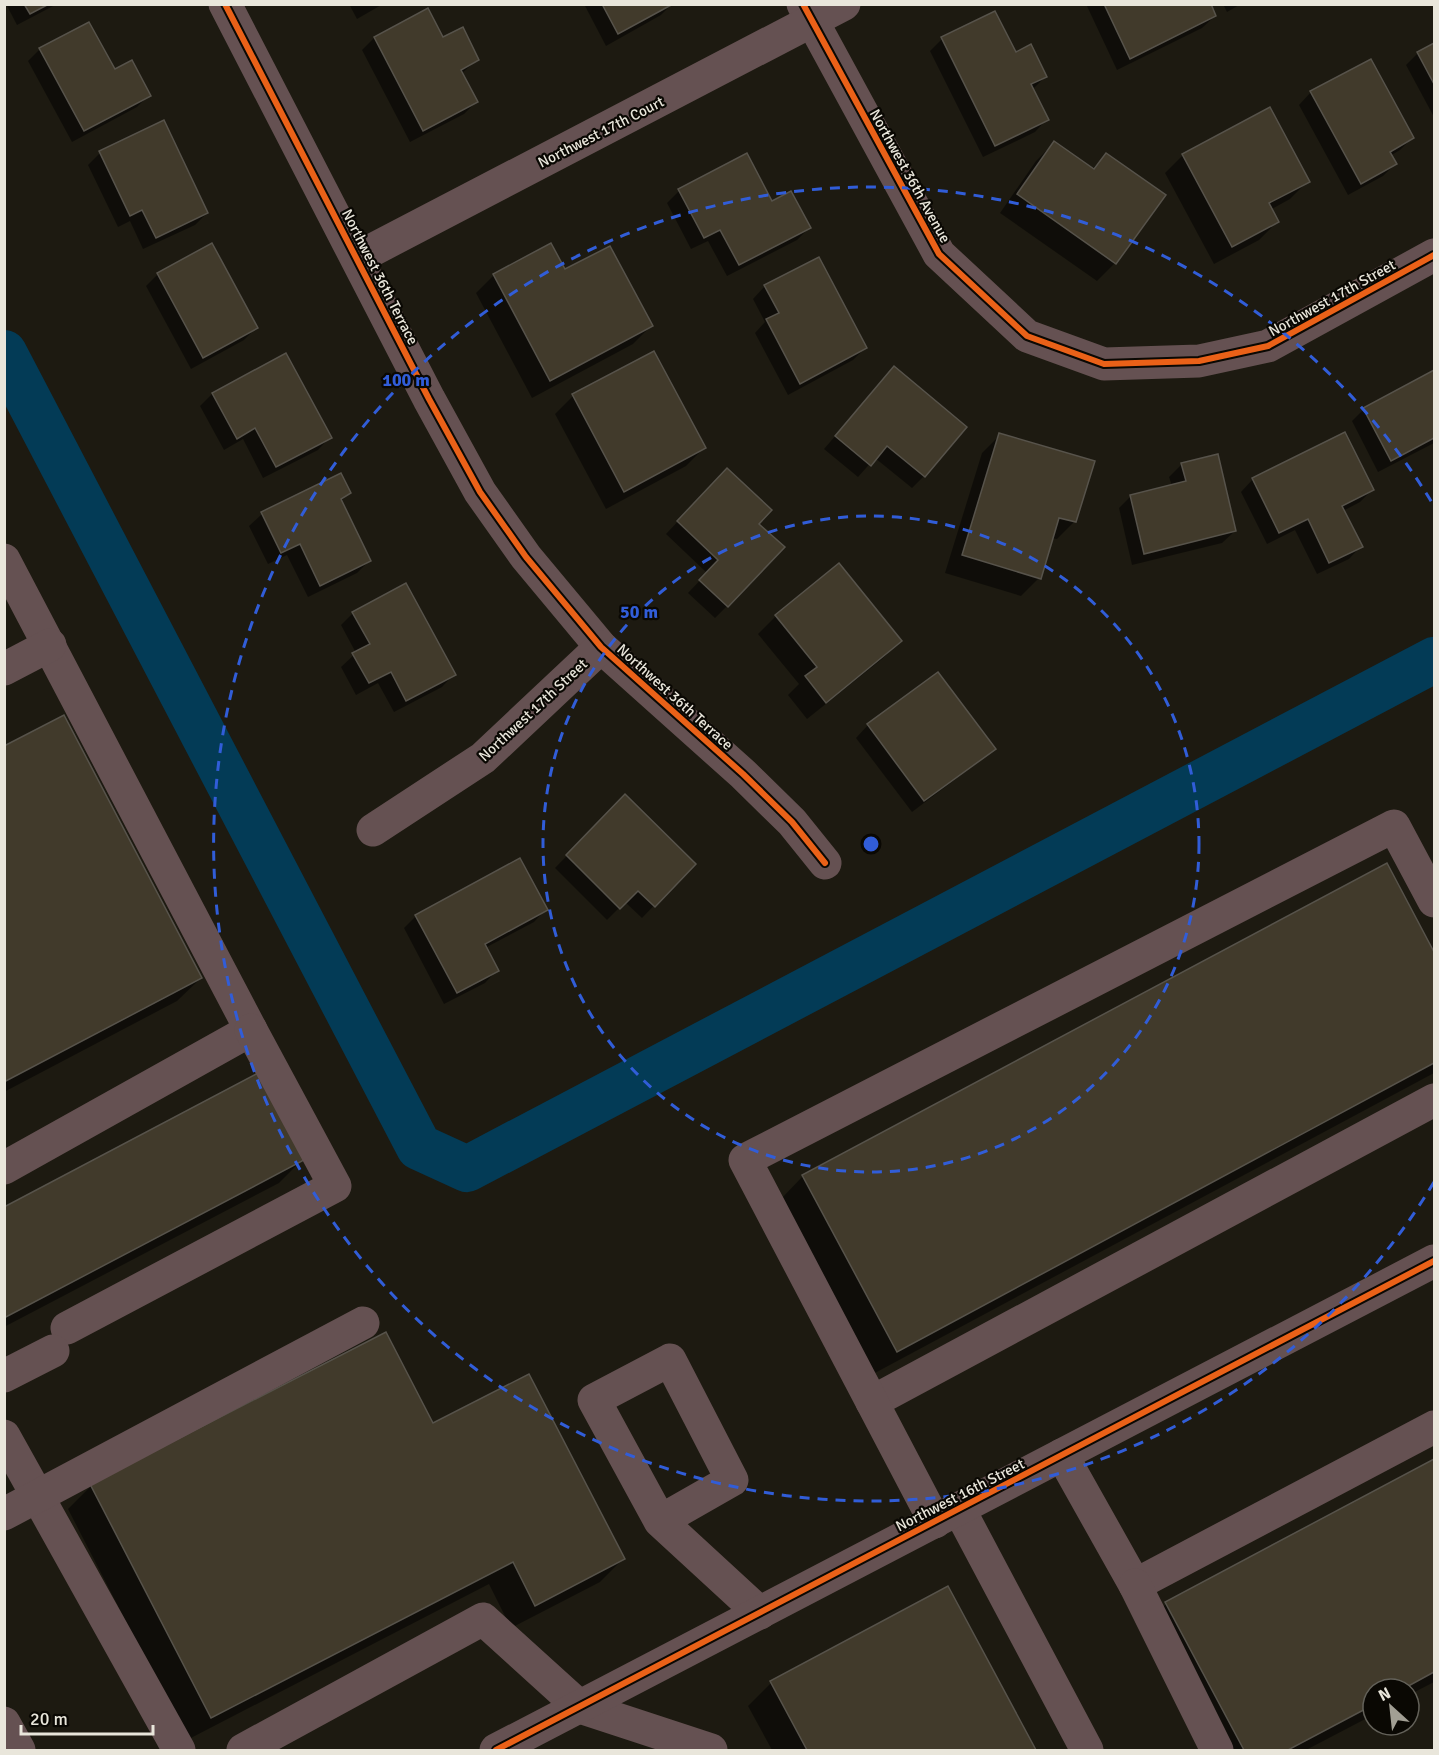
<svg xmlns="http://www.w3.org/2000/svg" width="1439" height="1755" font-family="Signika,sans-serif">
<rect width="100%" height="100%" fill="#1d1a11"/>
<g fill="#0007">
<path d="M 6,4 L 57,4 L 17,25 Z"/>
<path d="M 349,4 L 383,4 L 357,19 Z"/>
<path d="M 584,4 L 672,4 L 661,15 L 606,46 Z"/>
<path d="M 1086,4 L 1209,4 L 1215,16 L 1202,28 L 1117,70 Z"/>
<path d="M 1223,4 L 1241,4 L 1227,12 Z"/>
<path d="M 428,10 L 442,39 L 478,59 L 461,74 L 476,102 L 464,114 L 410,142 L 362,50 L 374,38 Z"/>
<path d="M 942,39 L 1015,54 L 1045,77 L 1032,90 L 1047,119 L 1035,132 L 983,157 L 930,51 Z"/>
<path d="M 1434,44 L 1434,117 L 1406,65 L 1418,53 Z"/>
<path d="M 40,49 L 114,71 L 149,95 L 137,107 L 72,142 L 28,61 Z"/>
<path d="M 1370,61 L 1412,138 L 1400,150 L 1390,156 L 1395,164 L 1383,176 L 1348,195 L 1299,105 L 1311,92 Z"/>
<path d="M 163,122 L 207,213 L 195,225 L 143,249 L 130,221 L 118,227 L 88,165 L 100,153 Z"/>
<path d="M 1054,143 L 1092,169 L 1106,155 L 1115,263 L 1097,281 L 1000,213 L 1036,161 Z"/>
<path d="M 1183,155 L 1308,181 L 1290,199 L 1270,210 L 1277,222 L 1259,240 L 1214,264 L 1165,173 Z"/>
<path d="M 679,191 L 772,203 L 809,228 L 797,240 L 727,276 L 708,241 L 691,249 L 667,203 Z"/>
<path d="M 565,271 L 651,326 L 633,344 L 532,398 L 476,293 L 494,275 Z"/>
<path d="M 158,274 L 256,328 L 244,340 L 191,369 L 146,286 Z"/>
<path d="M 765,286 L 865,348 L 853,360 L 788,395 L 755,333 L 765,322 L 753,299 Z"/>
<path d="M 654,353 L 704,448 L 686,466 L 606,509 L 555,414 L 573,396 Z"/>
<path d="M 286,355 L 330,437 L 318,450 L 263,478 L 243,439 L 224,450 L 200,406 L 212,394 Z"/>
<path d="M 894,368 L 924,476 L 912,488 L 875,458 L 858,477 L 824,449 Z"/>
<path d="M 1434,372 L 1434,443 L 1378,472 L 1352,421 L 1364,409 Z"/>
<path d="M 1000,435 L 1075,521 L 1057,539 L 1051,538 L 1039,578 L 1021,596 L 945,573 L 982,453 Z"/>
<path d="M 1182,464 L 1235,531 L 1222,543 L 1132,565 L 1119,508 L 1131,496 L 1172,486 L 1169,477 Z"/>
<path d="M 341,475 L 349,493 L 340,502 L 369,561 L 357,573 L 308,597 L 287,555 L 268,564 L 249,526 L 262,514 Z"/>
<path d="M 1253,479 L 1372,490 L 1360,502 L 1343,511 L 1361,546 L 1349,559 L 1317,574 L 1295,530 L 1267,544 L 1241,492 Z"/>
<path d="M 715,482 L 727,606 L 715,618 L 688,593 L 707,573 L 666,534 Z"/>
<path d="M 353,613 L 454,674 L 442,687 L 394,712 L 378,683 L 356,695 L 341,667 L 356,653 L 341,625 Z"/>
<path d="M 776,616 L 900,641 L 882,659 L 807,719 L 788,695 L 799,684 L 758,634 Z"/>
<path d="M 938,674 L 994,748 L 981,760 L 912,812 L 856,738 L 868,725 Z"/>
<path d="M 4,748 L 201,978 L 177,1001 L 4,1092 Z"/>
<path d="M 625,796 L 694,864 L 642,918 L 625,902 L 607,920 L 555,868 Z"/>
<path d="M 1386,865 L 1434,955 L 1434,1073 L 873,1374 L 780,1200 L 803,1176 Z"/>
<path d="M 546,909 L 534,922 L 485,948 L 497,970 L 485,983 L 444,1004 L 404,928 L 416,916 Z"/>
<path d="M 302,1160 L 279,1183 L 4,1327 L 4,1208 Z"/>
<path d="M 432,1425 L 623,1559 L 600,1582 L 511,1628 L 489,1584 L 187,1740 L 68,1509 L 91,1486 Z"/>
<path d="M 1434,1460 L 1434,1682 L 1409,1695 L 1409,1689 L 1373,1689 L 1373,1715 L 1306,1750 L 1209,1750 L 1143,1627 L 1166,1604 Z"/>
<path d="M 947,1588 L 1034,1750 L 772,1750 L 748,1706 L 771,1683 Z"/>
</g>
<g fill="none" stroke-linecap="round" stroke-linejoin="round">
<path stroke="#033b56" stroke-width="46" d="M 4,353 L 419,1147 L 467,1169 L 1434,660"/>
</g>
<g fill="#413a2b" stroke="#57534b" stroke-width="1.5">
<path d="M 24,4 L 49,4 L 30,14 Z"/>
<path d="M 602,4 L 673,4 L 618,34 Z"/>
<path d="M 1104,4 L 1211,4 L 1216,16 L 1130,59 Z"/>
<path d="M 428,8 L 443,37 L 463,27 L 479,60 L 461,70 L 478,102 L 423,131 L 374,37 Z"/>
<path d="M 995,11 L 1016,52 L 1031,44 L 1047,77 L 1031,84 L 1049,120 L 995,146 L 941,37 Z"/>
<path d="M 89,22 L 115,69 L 132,60 L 151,96 L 84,131 L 39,48 Z"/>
<path d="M 1434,43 L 1434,84 L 1417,52 Z"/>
<path d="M 1371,59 L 1414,138 L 1390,152 L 1397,164 L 1361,184 L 1310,91 Z"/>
<path d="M 1270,107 L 1310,182 L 1269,203 L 1279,222 L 1232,247 L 1182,154 Z"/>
<path d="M 164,120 L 208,213 L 156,238 L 142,210 L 130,216 L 99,151 Z"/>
<path d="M 1054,141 L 1094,169 L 1106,153 L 1166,195 L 1116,264 L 1017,194 Z"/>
<path d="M 747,153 L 772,201 L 791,191 L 811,228 L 739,265 L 720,230 L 704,238 L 678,189 Z"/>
<path d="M 212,243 L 258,328 L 203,358 L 157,273 Z"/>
<path d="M 551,243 L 565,269 L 610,246 L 653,326 L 550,381 L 493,274 Z"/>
<path d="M 819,257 L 867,348 L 800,384 L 766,319 L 779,313 L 764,285 Z"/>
<path d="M 654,351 L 706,448 L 624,492 L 572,394 Z"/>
<path d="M 286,353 L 332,438 L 276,467 L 255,428 L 237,439 L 212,393 Z"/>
<path d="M 894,366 L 967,427 L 925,477 L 887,446 L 871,466 L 835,436 Z"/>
<path d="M 1434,370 L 1434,438 L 1391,461 L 1363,408 Z"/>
<path d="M 1345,432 L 1374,490 L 1342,506 L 1363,547 L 1329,563 L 1308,519 L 1279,533 L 1252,478 Z"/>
<path d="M 999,433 L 1095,461 L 1076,522 L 1059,518 L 1041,579 L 962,555 Z"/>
<path d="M 1218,454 L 1236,531 L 1144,554 L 1130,495 L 1186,481 L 1181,463 Z"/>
<path d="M 727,468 L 772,510 L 759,524 L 785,547 L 728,607 L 699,580 L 718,560 L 677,521 Z"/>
<path d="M 341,473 L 351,493 L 341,499 L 371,561 L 320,586 L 300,544 L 281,553 L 261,512 Z"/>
<path d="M 839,563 L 902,641 L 826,703 L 805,676 L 817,667 L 775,615 Z"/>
<path d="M 406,583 L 456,675 L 406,701 L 391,672 L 369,683 L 352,653 L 370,644 L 352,612 Z"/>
<path d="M 938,672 L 996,749 L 924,801 L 867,724 Z"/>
<path d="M 64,715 L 202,978 L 4,1082 L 4,746 Z"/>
<path d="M 625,794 L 696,864 L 655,907 L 638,891 L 620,909 L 566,855 Z"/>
<path d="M 520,858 L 548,910 L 485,944 L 499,971 L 457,993 L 415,915 Z"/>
<path d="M 1387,863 L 1434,952 L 1434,1063 L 897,1352 L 802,1175 Z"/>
<path d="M 258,1073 L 304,1160 L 4,1318 L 4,1207 Z"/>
<path d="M 386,1332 L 433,1423 L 529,1374 L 625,1559 L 535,1606 L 513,1562 L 211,1718 L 90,1484 Z"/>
<path d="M 1434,1459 L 1434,1672 L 1403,1689 L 1373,1689 L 1373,1705 L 1288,1750 L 1244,1750 L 1165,1602 Z"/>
<path d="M 948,1586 L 1036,1750 L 807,1750 L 770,1681 Z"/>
</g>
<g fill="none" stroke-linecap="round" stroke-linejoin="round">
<g stroke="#655152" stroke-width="33">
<path d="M 225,4 L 429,399 L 480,492 L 526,557 L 601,647 L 743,774 L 792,822 L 825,863"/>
<path d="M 803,4 L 939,254 L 1027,336 L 1104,364 L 1199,361 L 1268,346 L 1434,255"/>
<path d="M 357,258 L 844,4"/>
<path d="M 4,560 L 251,1030 L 4,1168"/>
<path d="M 4,669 L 50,645"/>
<path d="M 373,830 L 483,758 L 601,647"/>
<path d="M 67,1328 L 335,1186 L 251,1030"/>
<path d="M 4,1376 L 53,1351"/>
<path d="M 872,1402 L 1434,1100"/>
<path d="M 4,1436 L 179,1750"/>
<path d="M 1062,1455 L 1135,1585 L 1434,1427"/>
<path d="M 959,1509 L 1087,1750"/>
<path d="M 4,1514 L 363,1323"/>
<path d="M 660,1521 L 732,1480 L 670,1360 L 594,1400 L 660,1521 L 760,1613"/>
<path d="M 935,1522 L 745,1160 L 1394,826 L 1434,901"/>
<path d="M 1135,1585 L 1217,1750"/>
<path d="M 4,1723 L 19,1750"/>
<path d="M 243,1750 L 483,1619 L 580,1707 L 711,1750"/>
<path d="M 496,1750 L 1434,1261"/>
</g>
<g stroke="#0a0803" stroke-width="10">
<g id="cycleway">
<path d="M 225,4 L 429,399 L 480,492 L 526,557 L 601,647 L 743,774 L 792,822 L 825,863"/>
<path d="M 803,4 L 939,254 L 1027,336 L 1104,364 L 1199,361 L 1268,346 L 1434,255"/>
<path d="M 496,1750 L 1434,1261"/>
</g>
</g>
<use href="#cycleway" stroke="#ea6118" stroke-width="6"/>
</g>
<g fill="none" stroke="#315dd8" stroke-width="3" stroke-dasharray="10 8">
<circle cx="871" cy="844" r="328"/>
<path d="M1434 1182A657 657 0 1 1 1434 506"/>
</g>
<g text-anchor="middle" stroke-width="4.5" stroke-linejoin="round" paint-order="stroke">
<g font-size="15" fill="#e9e6db" stroke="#0a0803">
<text transform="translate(601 132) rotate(-27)" y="5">Northwest 17th Court</text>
<text transform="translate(910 176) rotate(61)" y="5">Northwest 36th Avenue</text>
<text transform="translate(380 277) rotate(63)" y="5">Northwest 36th Terrace</text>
<text transform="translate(1332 298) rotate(-29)" y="5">Northwest 17th Street</text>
<text transform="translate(675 697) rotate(42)" y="5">Northwest 36th Terrace</text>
<text transform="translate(533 710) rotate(-43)" y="5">Northwest 17th Street</text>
<text transform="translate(960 1495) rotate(-27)" y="5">Northwest 16th Street</text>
</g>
</g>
<circle cx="871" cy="844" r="9" fill="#315dd8" stroke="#0a0803" stroke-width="3"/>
<g font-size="18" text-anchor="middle" font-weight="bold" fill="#315dd8" stroke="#0a0803" stroke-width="4.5" stroke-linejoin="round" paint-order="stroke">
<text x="406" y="386">100 m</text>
<text x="639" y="618">50 m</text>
</g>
<rect width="1439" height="1755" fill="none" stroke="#e9e6db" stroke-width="12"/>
<g transform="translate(1391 1707) rotate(333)"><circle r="28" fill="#0a0803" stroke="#636159" stroke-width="1.5"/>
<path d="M0-4.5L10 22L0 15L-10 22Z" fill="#a29f94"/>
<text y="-9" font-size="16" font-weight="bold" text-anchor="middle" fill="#e9e6db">N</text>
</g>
<path d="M21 1725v9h132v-9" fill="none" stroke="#e9e6db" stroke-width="3"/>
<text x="30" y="1725" font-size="18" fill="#e9e6db" stroke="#0a0803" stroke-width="4.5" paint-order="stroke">20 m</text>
</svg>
